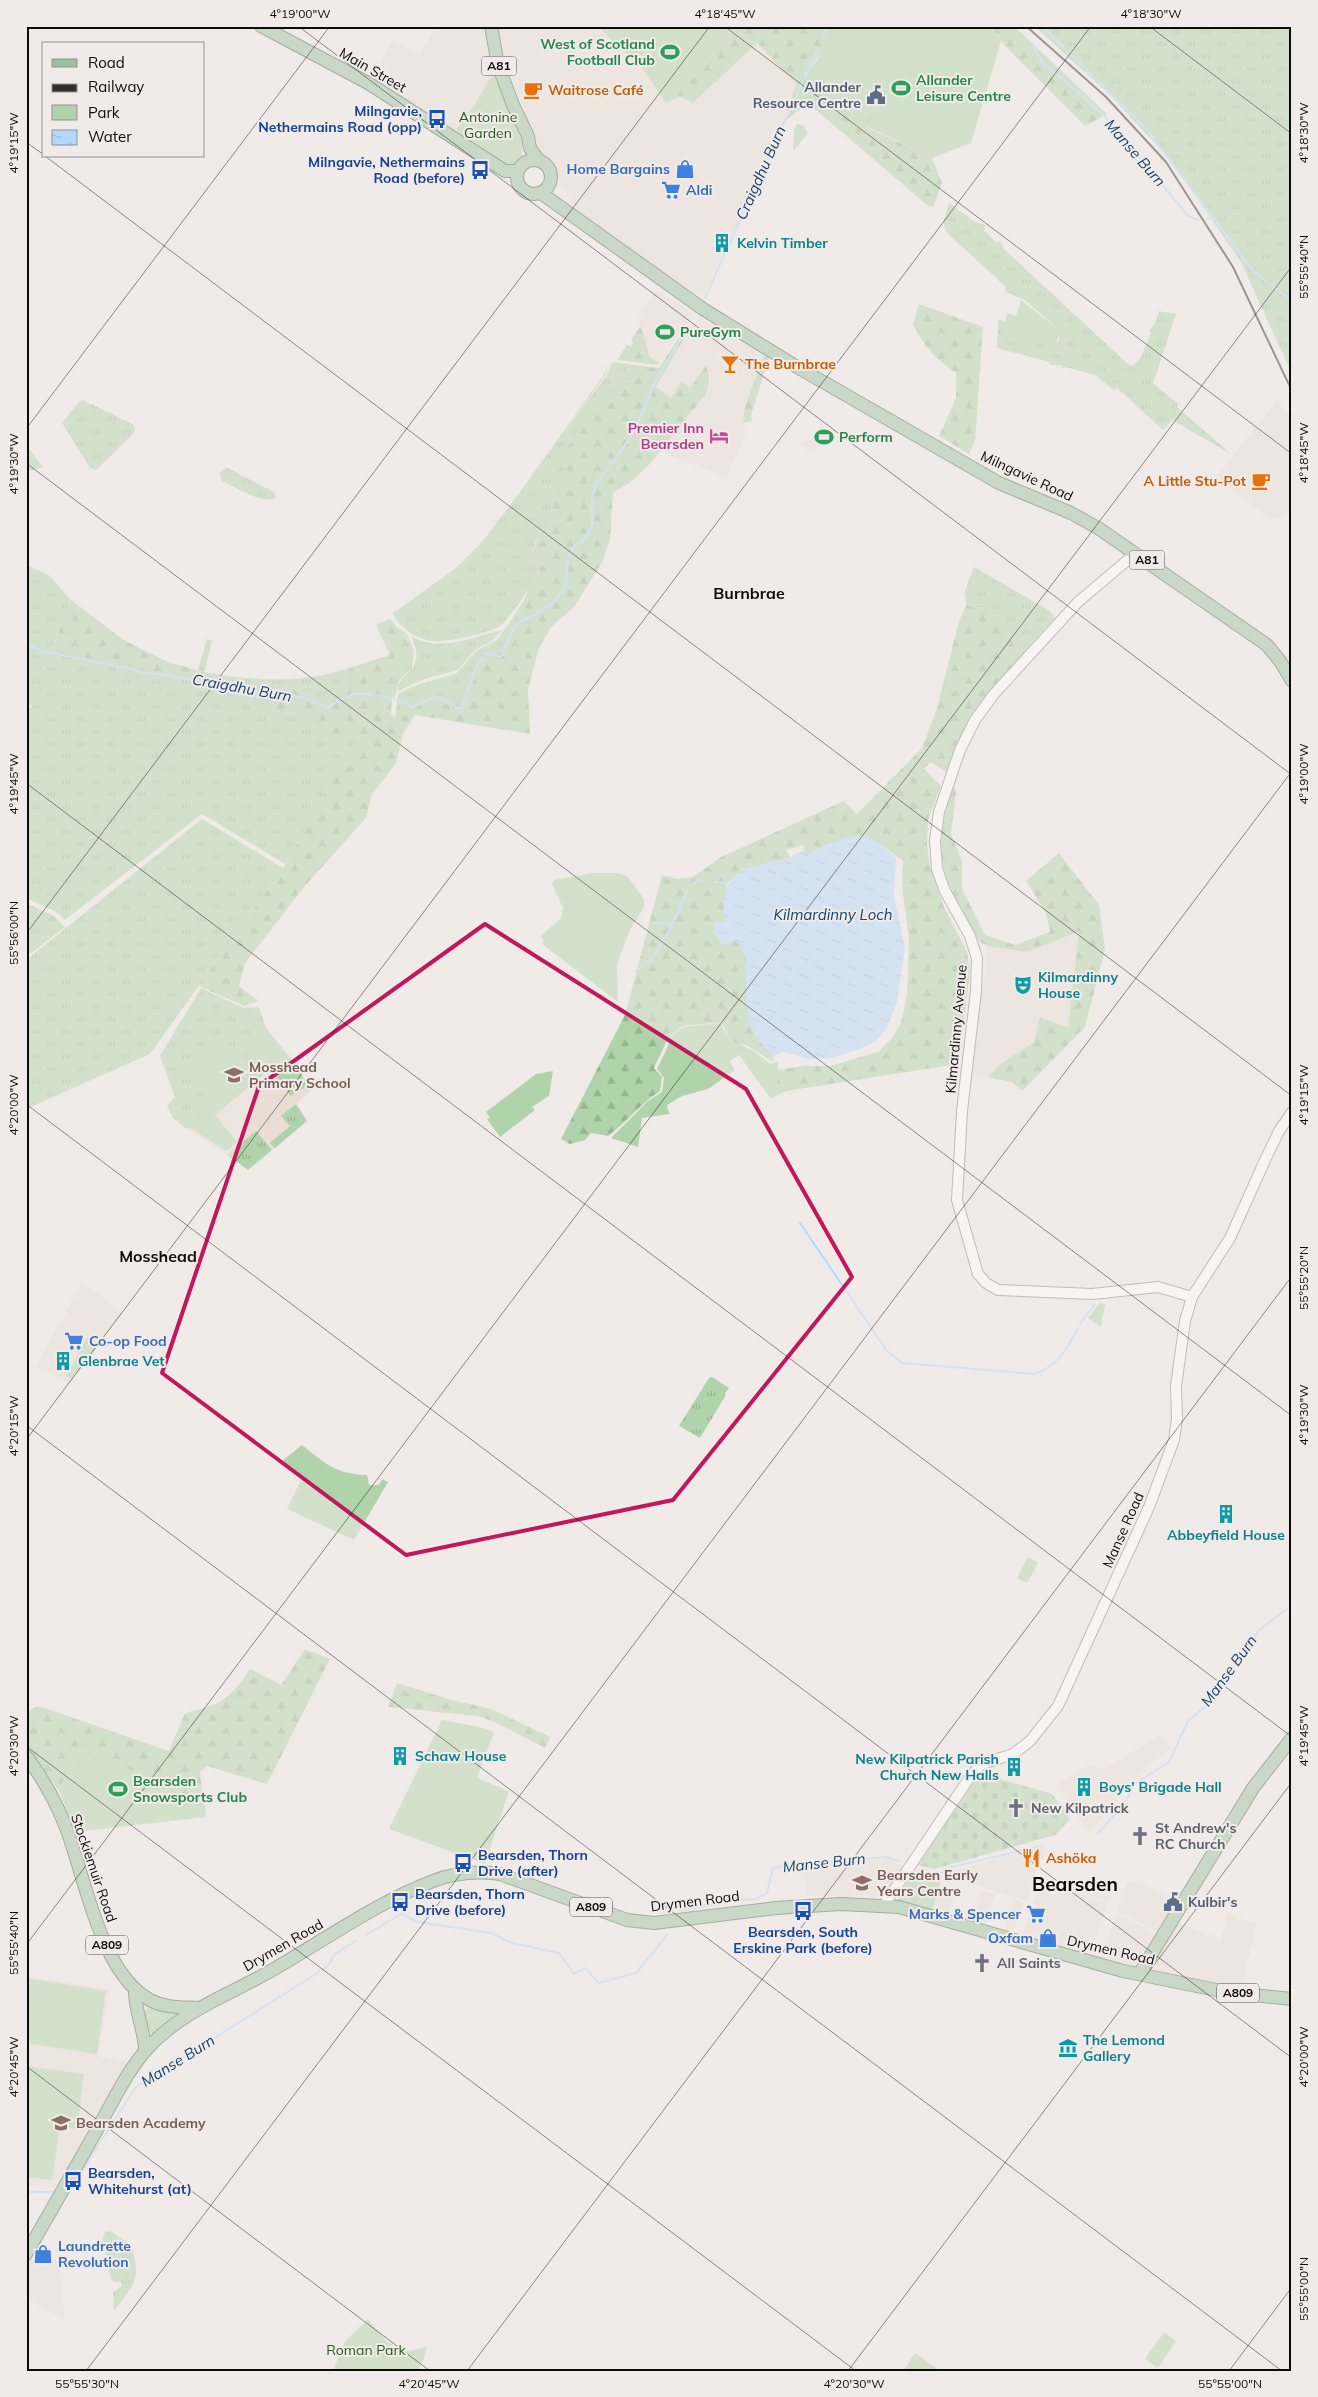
<svg xmlns="http://www.w3.org/2000/svg" width="1318" height="2397" font-family="Mulish,sans-serif">
<defs>
<pattern id="grass-tufts" width="24" height="20" patternUnits="userSpaceOnUse" patternTransform="scale(1.25)"><rect width="24" height="20" fill="#b0d3ab"/><path d="M3 7l-1-3M5 7V3M7 7l1-3M15 17l-1-3M17 17v-4M19 17l1-3" fill="none" stroke="#96b492"/></pattern>
<pattern id="forest-firs" width="22" height="20" patternUnits="userSpaceOnUse" patternTransform="scale(1.25)"><rect width="22" height="20" fill="#b0d3ab"/><path d="M5 1l3.5 6h-7zM16 11l3.5 6h-7z" fill="#96b492"/></pattern>
<pattern id="cemetery-stones" width="16" height="16" patternUnits="userSpaceOnUse" patternTransform="scale(1.25)"><rect width="16" height="16" fill="#b0d3ab"/><path d="M2 7V4a2 2 0 0 1 4 0v3zM10 15v-3a2 2 0 0 1 4 0v3z" fill="#96b492"/></pattern>
<pattern id="water-ripples" width="26" height="14" patternUnits="userSpaceOnUse" patternTransform="scale(1.25)"><rect width="26" height="14" fill="#b4d8fd"/><path d="M2 4q2-2 4 0t4 0M15 11q2-2 4 0t4 0" fill="none" stroke="#9ab8d8"/></pattern>
</defs>
<rect width="100%" height="100%" fill="#f0ebe8"/>
<g fill="#e9ddd5">
<path d="M 437,26 L 487,26 L 494,76 L 488,81 L 475,104 L 448,141 L 366,88 L 393,40 L 419,55 Z"/>
<path d="M 508,26 L 597,26 L 643,69 L 666,103 L 680,97 L 693,103 L 756,43 L 796,84 L 785,121 L 703,297 L 667,277 L 582,215 L 570,200 L 539,147 L 514,85 L 497,30 Z"/>
<path d="M 657,290 L 693,313 L 659,363 L 649,356 L 638,318 Z"/>
<path d="M 700,317 L 764,356 L 745,406 L 743,422 L 746,433 L 726,477 L 658,451 L 705,395 L 709,385 L 710,375 L 706,365 L 690,388 L 671,398 L 656,387 L 690,328 Z"/>
<path d="M 1276,402 L 1292,415 L 1292,511 L 1271,520 L 1216,477 Z"/>
<path d="M 821,421 L 831,440 L 810,452 L 801,444 L 813,438 Z"/>
<path d="M 1079,930 L 1068,1028 L 1034,1042 L 999,1065 L 988,1077 L 972,1076 L 988,946 L 1028,952 Z"/>
<path d="M 201,988 L 243,1008 L 259,1007 L 266,1028 L 296,1064 L 311,1090 L 296,1104 L 307,1121 L 248,1170 L 245,1166 L 193,1134 L 173,1118 L 167,1106 L 175,1097 L 160,1056 Z"/>
<path d="M 82,1283 L 95,1291 L 122,1314 L 69,1382 L 36,1366 Z"/>
<path d="M 1161,1735 L 1171,1749 L 1143,1769 L 1089,1833 L 1058,1787 L 1062,1781 L 1088,1766 L 1106,1768 Z"/>
<path d="M 1043,1847 L 1046,1847 L 1026,1901 L 956,1879 L 955,1870 Z"/>
<path d="M 889,1859 L 906,1869 L 886,1897 L 806,1896 L 804,1865 Z"/>
<path d="M 1071,1879 L 1087,1884 L 1095,1889 L 1107,1880 L 1112,1887 L 1108,1901 L 1068,1889 Z"/>
<path d="M 1128,1881 L 1155,1889 L 1177,1900 L 1158,1933 L 1128,1916 L 1116,1912 Z"/>
<path d="M 1038,1890 L 1050,1895 L 1066,1890 L 1108,1903 L 1090,1953 L 1022,1935 Z"/>
<path d="M 982,1891 L 995,1894 L 985,1927 L 973,1923 Z"/>
<path d="M 938,1892 L 954,1896 L 948,1916 L 932,1911 Z"/>
<path d="M 1014,1899 L 1024,1903 L 1012,1934 L 1004,1932 Z"/>
<path d="M 1227,1914 L 1257,1924 L 1241,1990 L 1158,1972 L 1155,1969 L 1154,1964 L 1155,1959 L 1178,1922 L 1221,1940 Z"/>
<path d="M 1116,1915 L 1127,1918 L 1156,1935 L 1136,1966 L 1102,1958 Z"/>
<path d="M 26,1976 L 110,1989 L 98,2056 L 129,2062 L 60,2187 L 26,2184 Z"/>
<path d="M 36,2248 L 59,2262 L 65,2320 L 26,2299 L 26,2265 Z"/>
</g>
<g fill="url(#grass-tufts)">
<path d="M 1034,26 L 1292,26 L 1292,374 L 1241,262 L 1169,158 L 1109,94 Z"/>
<path d="M 949,203 L 975,222 L 985,225 L 984,230 L 997,243 L 1000,241 L 1004,249 L 1129,365 L 1133,366 L 1141,357 L 1151,333 L 1149,330 L 1155,324 L 1159,311 L 1176,314 L 1153,383 L 1178,404 L 1177,407 L 1231,454 L 1172,420 L 1163,430 L 1117,388 L 1114,390 L 1095,375 L 1066,367 L 1063,368 L 1061,365 L 1051,365 L 1049,362 L 997,348 L 998,320 L 1006,322 L 1005,333 L 1047,345 L 1058,342 L 1060,331 L 1025,300 L 1006,292 L 1004,285 L 948,234 L 943,223 Z"/>
<path d="M 609,362 L 606,374 L 561,436 L 607,375 L 612,362 L 650,367 L 647,376 L 611,385 L 569,465 L 562,490 L 535,543 L 530,565 L 540,569 C 533,582 511,619 500,626 C 489,633 445,643 432,641 C 418,640 397,626 393,613 L 455,569 L 482,542 L 520,492 L 605,373 Z"/>
<path d="M 83,400 L 134,425 L 135,432 L 96,470 L 90,468 L 62,423 L 79,402 Z"/>
<path d="M 226,467 L 274,492 L 276,498 C 262,505 236,487 222,481 L 220,473 Z"/>
<path d="M 26,565 L 49,575 L 70,599 L 52,651 L 204,680 L 203,672 L 198,670 L 207,639 L 212,641 L 204,672 C 253,681 301,684 349,668 L 344,685 L 347,692 L 322,702 L 290,687 L 273,690 L 269,701 L 276,713 L 313,712 L 358,741 L 285,864 L 202,814 L 65,920 L 55,911 L 26,898 L 26,708 L 33,706 L 26,705 Z"/>
<path d="M 974,567 L 1050,611 L 1055,618 L 1031,644 L 1002,630 L 986,604 L 966,606 L 965,590 Z"/>
<path d="M 528,595 L 503,648 L 487,657 L 475,677 L 463,711 L 457,712 L 442,700 L 427,701 L 398,719 L 395,717 L 398,694 L 414,686 L 457,673 L 476,651 L 497,640 Z"/>
<path d="M 391,618 L 396,626 L 407,634 L 414,651 L 412,667 L 399,681 L 395,698 L 392,697 L 393,676 L 413,654 C 411,631 391,630 391,618 Z"/>
<path d="M 502,630 L 492,641 L 475,650 L 458,670 L 424,679 L 398,691 C 400,668 428,673 411,636 C 440,653 473,637 502,630 Z"/>
<path d="M 202,819 L 283,868 L 150,1054 L 26,1109 L 26,960 Z"/>
<path d="M 26,903 L 54,916 L 65,927 L 26,957 Z"/>
<path d="M 201,988 L 243,1008 L 259,1007 L 266,1028 L 283,1049 L 280,1050 L 261,1038 L 219,1101 L 187,1129 L 173,1118 L 167,1106 L 175,1097 L 160,1056 Z"/>
<path d="M 296,1104 L 307,1121 L 275,1148 L 270,1143 L 290,1126 L 281,1116 Z"/>
<path d="M 256,1131 L 272,1150 L 248,1170 L 227,1155 Z"/>
<path d="M 87,1338 L 96,1343 L 97,1347 L 72,1379 L 66,1376 Z"/>
<path d="M 712,1377 L 729,1388 L 725,1393 L 726,1395 L 700,1438 L 679,1426 L 709,1378 Z"/>
<path d="M 151,2007 L 179,2013 L 179,2015 L 155,2034 C 146,2033 146,2022 144,2014 L 147,2008 Z"/>
<path d="M 110,2231 L 131,2245 C 142,2280 134,2284 114,2311 L 113,2292 L 122,2286 L 120,2282 L 114,2282 L 111,2279 L 103,2238 L 105,2232 Z"/>
</g>
<g fill="url(#forest-firs)">
<path d="M 725,26 L 829,26 C 822,41 820,56 810,69 L 823,92 L 822,98 L 872,115 L 868,128 L 932,158 L 942,183 L 933,207 L 927,205 L 808,103 L 785,121 L 796,84 L 757,43 L 693,103 L 677,95 L 732,34 Z"/>
<path d="M 989,26 L 1014,26 L 1107,114 L 1085,126 L 1009,50 Z"/>
<path d="M 919,304 L 983,327 L 975,441 L 969,454 L 939,436 L 956,398 L 956,373 C 936,359 923,346 913,324 Z"/>
<path d="M 641,326 L 649,356 L 659,363 L 658,365 L 617,360 L 627,345 L 631,347 L 633,343 L 631,339 Z"/>
<path d="M 686,326 L 690,328 L 656,387 L 671,398 L 681,382 L 690,388 L 706,365 C 710,376 710,383 705,395 L 648,466 L 632,481 L 613,493 L 610,540 L 602,563 L 573,608 L 551,627 L 539,648 L 528,689 L 530,734 L 415,715 L 403,734 L 396,763 L 371,796 L 366,818 L 305,886 L 245,963 L 239,986 L 259,1001 L 244,1006 L 201,987 L 200,984 L 283,868 L 357,741 L 327,740 L 314,727 L 313,712 L 276,713 L 269,701 L 273,690 L 290,687 L 322,702 L 347,692 L 344,685 L 349,668 L 390,655 L 376,625 L 389,619 C 398,632 411,636 413,654 L 393,676 L 391,714 L 398,719 L 427,701 L 442,700 L 457,712 L 463,711 L 475,677 L 487,657 L 503,648 L 530,586 L 540,570 L 530,565 C 533,551 537,538 543,525 C 556,498 571,479 567,448 L 611,385 L 647,376 L 650,367 L 659,368 Z"/>
<path d="M 764,356 L 769,357 L 751,415 L 752,421 L 743,423 L 745,406 Z"/>
<path d="M 70,599 L 125,641 L 168,662 L 203,672 L 204,680 L 52,652 Z"/>
<path d="M 986,604 L 1002,630 L 1031,644 L 968,725 L 946,772 L 931,762 L 924,769 L 941,786 L 928,820 L 927,845 L 930,866 L 944,907 L 967,952 L 970,972 L 958,1064 L 786,1091 L 777,1095 L 777,1070 L 803,1066 L 830,1066 L 878,1052 L 893,1037 L 901,1023 L 907,994 L 909,940 L 902,886 L 903,861 L 877,842 L 848,839 L 828,844 L 809,855 L 804,851 L 803,845 L 786,850 L 791,858 L 744,869 L 727,883 L 724,913 L 727,921 L 715,923 L 715,931 L 722,945 L 735,940 L 741,945 L 746,957 L 746,1004 L 751,1027 L 761,1043 L 771,1053 L 773,1062 L 746,1045 L 736,1044 L 728,1037 L 722,1022 L 683,1026 L 675,1032 L 668,1038 L 654,1068 L 662,1077 L 660,1091 C 640,1104 627,1122 608,1136 L 591,1133 L 585,1140 L 570,1144 L 561,1139 L 625,1015 L 662,875 L 677,879 L 693,877 L 721,857 L 844,801 L 857,814 L 922,748 L 937,708 L 959,621 L 966,606 Z"/>
<path d="M 954,786 L 956,792 L 951,833 L 962,862 L 962,889 L 985,935 L 1015,945 L 1050,932 L 1046,913 L 1026,881 L 1059,853 L 1099,905 L 1105,949 L 1085,1027 L 1022,1091 L 1011,1082 L 988,1077 L 999,1065 L 1034,1042 L 1040,1017 L 1068,1028 L 1079,931 L 1028,952 L 988,946 L 980,942 C 971,926 952,901 947,885 C 937,855 942,819 951,789 Z"/>
<path d="M 305,1649 L 330,1659 L 267,1784 L 207,1766 L 200,1772 L 203,1804 L 171,1787 L 80,1750 L 59,1791 L 26,1746 L 26,1708 L 30,1710 L 39,1706 L 169,1751 L 185,1713 C 221,1705 229,1700 250,1669 L 281,1685 Z"/>
<path d="M 397,1683 L 448,1699 L 491,1709 L 550,1737 L 545,1748 L 497,1723 L 478,1716 L 388,1707 Z"/>
</g>
<path fill="url(#cemetery-stones)" d="M 983,1769 L 1003,1780 L 1052,1794 L 1070,1819 L 1055,1835 L 934,1869 L 918,1865 Z"/>
<g fill="#b0d3ab">
<path d="M 597,26 L 724,26 L 732,34 L 677,95 L 680,97 L 666,103 L 643,69 Z"/>
<path d="M 829,26 L 989,26 L 1001,41 L 971,143 L 932,158 L 868,127 L 872,115 L 821,97 L 823,92 L 807,83 L 810,69 L 818,59 L 822,41 Z"/>
<path d="M 494,76 L 518,131 L 522,142 L 522,156 L 513,166 L 508,166 L 456,130 L 475,104 L 488,81 Z"/>
<path d="M 797,124 L 803,125 L 808,133 L 793,151 L 794,129 Z"/>
<path d="M 1021,300 L 1060,331 L 1056,343 L 1047,345 L 1004,333 L 1007,313 L 1016,316 Z"/>
<path d="M 26,445 L 43,467 L 26,472 Z"/>
<path d="M 594,873 L 615,873 L 627,876 L 644,899 L 644,907 L 630,930 L 617,964 L 618,1002 L 542,944 L 544,942 L 541,936 L 561,918 L 563,908 L 552,884 L 554,880 Z"/>
<path d="M 721,1023 C 728,1041 729,1040 746,1047 C 754,1050 762,1058 770,1064 L 778,1062 L 777,1095 L 771,1099 L 739,1055 L 730,1061 L 735,1070 L 708,1089 L 682,1096 L 667,1105 L 669,1114 L 642,1118 L 638,1147 L 611,1138 L 648,1101 L 662,1092 L 664,1078 L 657,1069 L 668,1046 L 669,1038 L 683,1027 Z"/>
<path d="M 261,1037 L 280,1050 L 283,1049 L 296,1064 L 307,1086 L 291,1096 L 286,1090 L 296,1084 L 292,1078 L 285,1086 L 269,1070 L 215,1115 L 237,1142 L 226,1151 L 189,1127 L 219,1101 Z"/>
<path d="M 219,1039 L 244,1056 L 216,1097 L 191,1080 Z"/>
<path d="M 553,1071 L 549,1096 L 532,1107 L 535,1110 L 500,1137 L 487,1119 L 490,1117 L 486,1112 L 536,1074 Z"/>
<path d="M 1099,1303 L 1105,1304 L 1101,1327 L 1088,1318 Z"/>
<path d="M 302,1445 C 326,1464 335,1474 367,1475 L 369,1485 L 379,1485 L 382,1479 L 388,1482 L 354,1540 L 287,1509 L 303,1476 L 282,1461 Z"/>
<path d="M 1028,1557 L 1038,1563 L 1027,1583 L 1017,1578 Z"/>
<path d="M 442,1720 L 479,1727 L 494,1732 L 477,1778 L 509,1791 L 485,1864 L 389,1829 Z"/>
<path d="M 80,1750 L 171,1787 L 205,1805 L 206,1817 L 76,1832 L 59,1791 Z"/>
<path d="M 912,1873 L 941,1881 L 932,1911 L 897,1900 Z"/>
<path d="M 26,1978 L 106,1991 L 97,2054 L 26,2043 Z"/>
<path d="M 26,2066 L 84,2074 L 77,2129 L 60,2127 L 52,2180 L 26,2177 Z"/>
<path d="M 368,2319 L 387,2342 L 407,2351 L 427,2347 L 423,2361 L 417,2371 L 333,2371 L 345,2341 Z"/>
<path d="M 1164,2332 L 1176,2341 L 1158,2368 L 1145,2359 Z"/>
<path d="M 915,2353 L 941,2371 L 903,2371 Z"/>
</g>
<path fill="url(#water-ripples)" d="M 868,836 L 896,857 L 896,862 L 894,896 L 905,948 L 897,1002 L 887,1028 L 876,1041 L 859,1049 L 832,1058 L 809,1059 L 782,1052 L 775,1055 L 773,1062 L 771,1053 L 761,1043 L 751,1027 L 746,1004 L 746,957 L 741,945 L 736,941 L 722,945 L 715,931 L 715,923 L 726,921 C 723,912 723,904 725,894 C 731,864 765,864 791,858 L 793,855 L 804,851 L 809,855 C 826,844 848,835 868,836 Z"/>
<g fill="none" stroke-linecap="round" stroke-linejoin="round">
<g stroke="#b4d8fd" stroke-width="2">
<path d="M 1042,26 L 1147,130 L 1254,272 L 1292,301"/>
<path d="M 823,37 L 827,26"/>
<path d="M 1032,43 L 1043,64 L 1073,88 L 1112,123 L 1187,215 L 1198,220"/>
<path d="M 1207,218 L 1213,219"/>
<path d="M 705,298 L 818,48"/>
<path d="M 26,643 L 41,651 L 132,669 L 140,672 L 172,676 L 205,683 L 235,685 L 245,692 C 267,690 309,695 327,708 C 335,703 342,698 351,695 C 368,691 398,698 412,707 C 425,700 437,692 451,703 C 455,706 456,708 461,709 L 476,667 L 487,653 L 501,657 L 514,628 L 521,621 L 538,613 L 554,602 L 566,586 L 568,558 L 574,546 L 582,542 L 592,526 L 592,498 L 595,486 L 634,432 L 656,380 L 688,327"/>
<path d="M 716,882 L 727,883"/>
<path d="M 693,883 L 702,880"/>
<path d="M 652,923 L 671,924"/>
<path d="M 635,971 C 663,956 674,918 688,890"/>
<path d="M 800,1223 L 887,1351 L 902,1363 L 1035,1374 C 1056,1368 1069,1346 1078,1328"/>
<path d="M 1080,1324 L 1095,1304"/>
<path d="M 1098,1833 L 1122,1807 L 1136,1783 L 1169,1762 L 1188,1721 L 1209,1703 L 1258,1631 L 1292,1605"/>
<path d="M 924,1873 L 936,1876 L 951,1867 L 1041,1846"/>
<path d="M 681,1911 L 737,1900 L 756,1899 L 767,1893 L 773,1868 L 791,1864 L 887,1857 L 899,1861"/>
<path d="M 366,1935 L 401,1914 L 418,1922 L 491,1933 L 512,1943 L 559,1953 L 574,1974 L 585,1968 L 599,1983 L 636,1973 L 667,1935"/>
<path d="M 73,2185 L 135,2088 L 327,1967 L 335,1954 L 356,1941"/>
<path d="M 26,2192 L 56,2192"/>
</g>
<g stroke="#878380" stroke-width="12">
<g id="minor">
<path d="M 1136,553 L 1078,602 L 994,694 L 975,720 L 960,750 L 939,812 L 935,841 L 937,869 L 945,891 L 970,936 L 977,958 L 976,991 L 962,1111 L 957,1200 L 978,1274 L 986,1283 L 998,1290 L 1092,1294 L 1158,1287 L 1192,1297"/>
<path d="M 884,1905 L 972,1774 L 982,1764 L 1013,1754 L 1030,1741 L 1058,1706 L 1149,1507 L 1174,1440 L 1177,1419 L 1176,1386 L 1185,1321 L 1192,1297 L 1230,1238 L 1266,1158 L 1279,1131 L 1292,1112"/>
</g>
</g>
<g stroke="#3f6644" stroke-width="14">
<g id="major">
<path d="M 261,26 L 368,83 L 505,171 L 517,171"/>
<path d="M 491,26 L 498,65 L 513,105 L 528,136 L 530,148 L 538,160"/>
<circle cx="534" cy="177" r="17"/>
<path d="M 541,193 L 703,309 L 792,364 L 999,483 L 1071,513 L 1098,528 L 1267,645 L 1280,661 L 1292,681"/>
<path d="M 26,1756 C 42,1777 55,1800 65,1825 C 85,1875 99,1972 150,2000 C 165,2008 181,2007 198,2008"/>
<path d="M 1140,1973 L 1253,1788 L 1292,1738"/>
<path d="M 135,1989 C 134,2010 145,2030 145,2051"/>
<path d="M 26,2254 C 51,2211 75,2169 99,2126 C 114,2100 127,2071 147,2049 C 182,2010 230,1995 274,1969 C 326,1939 376,1903 433,1881 C 454,1873 478,1871 500,1874 L 627,1920 L 654,1923 L 776,1908 L 841,1904 L 899,1907 L 1123,1971 L 1231,1993 L 1292,1999"/>
</g>
</g>
<use href="#minor" stroke="#fff" stroke-width="10"/>
<use href="#major" stroke="#9bc1a1" stroke-width="12"/>
<path stroke="#32302e" stroke-width="2" d="M 1026,26 L 1106,97 L 1166,162 L 1233,267 L 1292,391"/>
</g>
<path d="M0 0H1318V2397H0ZM 485,924 L 746,1089 L 852,1277 L 673,1500 L 406,1555 L 162,1373 L 259,1086 Z" fill="#f0ebe8" fill-opacity=".55" fill-rule="evenodd"/>
<path fill="none" stroke="#c2185b" stroke-width="4" stroke-linejoin="round" d="M 485,924 L 746,1089 L 852,1277 L 673,1500 L 406,1555 L 162,1373 L 259,1086 Z"/>
<path fill="none" stroke="#0e0c0b" stroke-width="1" stroke-opacity="0.45" d="M 298,26 L 1292,775M 724,26 L 1292,454M 1149,26 L 1292,134M 26,142 L 44,155M 45,156 L 1292,1096M 26,429 L 330,26M 26,463 L 1292,1416M 26,783 L 1292,1737M 26,934 L 710,26M 26,1104 L 1292,2058M 26,1425 L 1282,2371M 26,1440 L 1091,26M 26,1746 L 856,2371M 26,1945 L 1292,266M 26,2066 L 430,2371M 86,2371 L 1292,771M 467,2371 L 1292,1276M 848,2371 L 1292,1782M 1229,2371 L 1292,2287"/>
<defs>
<g id="stadium-bare" transform="scale(1.5)"><path d="M0-5a6.5 5 0 1 0 0 10a6.5 5 0 1 0 0-10ZM-3.5-1.8h7v3.6h-7Z" fill="#2e9e5b" stroke="#f0ebe8" stroke-width="2.5" paint-order="stroke"/></g>
<g id="cafe-bare" transform="scale(1.5)"><path d="M-5.5-4.5H6V0H3Q3 3.5 0 3.5H-2.5Q-5.5 3.5-5.5 0ZM3-3.2v2h1.7v-2ZM-6 4.5H4V6H-6Z" fill="#e8710a" stroke="#f0ebe8" stroke-width="2.5" paint-order="stroke"/></g>
<g id="civic-bare" transform="scale(1.5)"><path d="M-.6-6.5H3V-4.5H.6V-3L4-1V1h2V6H-6V1h2V-1L-.6-3ZM-1.2 2.5V6h2.4V2.5Z" fill="#5c6f8a" stroke="#f0ebe8" stroke-width="2.5" paint-order="stroke"/></g>
<g id="bus-bare" transform="scale(1.5)"><path d="M-5-6H5V4H4V6H2V4H-2V6H-4V4H-5ZM-3.5-4V0h7V-4ZM-3.5 1.2v1.5H-2V1.2ZM2 1.2v1.5H3.5V1.2Z" fill="#1a4fb4" stroke="#f0ebe8" stroke-width="2.5" paint-order="stroke"/></g>
<g id="shop-bare" transform="scale(1.5)"><path d="M-5-2.5h2.3a2.7 3.5 0 0 1 5.4 0H5L5.5 6h-11ZM-1.5-2.5h3a1.5 2.3 0 0 0-3 0Z" fill="#3f7fe0" stroke="#f0ebe8" stroke-width="2.5" paint-order="stroke"/></g>
<g id="supermarket-bare" transform="scale(1.5)"><path d="M-6-5.5h2.5l.6 2H6L4.5 2H-2.5L-4.4-4H-6ZM-1.5 3.2a1.3 1.3 0 1 0 .1 0ZM3 3.2a1.3 1.3 0 1 0 .1 0Z" fill="#3f7fe0" stroke="#f0ebe8" stroke-width="2.5" paint-order="stroke"/></g>
<g id="building-bare" transform="scale(1.5)"><path d="M-4-6H4V6H1V3H-1V6H-4ZM-2.5-4.3h1.7v1.8h-1.7ZM.8-4.3h1.7v1.8H.8ZM-2.5-1h1.7V.8h-1.7ZM.8-1h1.7V.8H.8Z" fill="#0f9aa8" stroke="#f0ebe8" stroke-width="2.5" paint-order="stroke"/></g>
<g id="bar-bare" transform="scale(1.5)"><path d="M-6-5H6L.8 .8V4.5H3.5V6h-7V4.5H-.8V.8Z" fill="#e8710a" stroke="#f0ebe8" stroke-width="2.5" paint-order="stroke"/></g>
<g id="hotel-bare" transform="scale(1.5)"><path d="M-6-4.5h1.5V1H6V5H4.5V3h-9V5H-6ZM-4 0a1.8 1.8 0 1 1 3.6 0ZM.5 0V-2.5h3Q6-2.5 6 0Z" fill="#d1479c" stroke="#f0ebe8" stroke-width="2.5" paint-order="stroke"/></g>
<g id="theatre-bare" transform="scale(1.5)"><path d="M-5-5.5Q0-4 5-5.5V0Q5 5 0 6Q-5 5-5 0ZM-3.3-2.5H-1v1.5H-3.3ZM1-2.5H3.3v1.5H1ZM-2.8 1Q0 5.5 2.8 1Z" fill="#0f9aa8" stroke="#f0ebe8" stroke-width="2.5" paint-order="stroke"/></g>
<g id="school-bare" transform="scale(1.5)"><path d="M0-5L7-2L0 1L-7-2ZM-4 1L0 2.5L4 1V4Q0 6-4 4Z" fill="#8d6e63" stroke="#f0ebe8" stroke-width="2.5" paint-order="stroke"/></g>
<g id="church-bare" transform="scale(1.5)"><path d="M-1.2-6h2.4v3.5h3.3v2.4h-3.3V6h-2.4V-.1h-3.3v-2.4h3.3Z" fill="#6b7280" stroke="#f0ebe8" stroke-width="2.5" paint-order="stroke"/></g>
<g id="restaurant-bare" transform="scale(1.5)"><path d="M-5-6h1v4h1v-4h1v4h1v-4h1v5L-1.5 .5V6h-2V.5L-5-1ZM5-6V6H3V1.5H1.5Q1.5-4 5-6Z" fill="#e8710a" stroke="#f0ebe8" stroke-width="2.5" paint-order="stroke"/></g>
<g id="museum-bare" transform="scale(1.5)"><path d="M0-6L6-3V-2H-6V-3ZM-5-1h2V3h-2ZM-1-1h2V3h-2ZM3-1h2V3H3ZM-6 4H6V6H-6Z" fill="#0f9aa8" stroke="#f0ebe8" stroke-width="2.5" paint-order="stroke"/></g>
</defs>
<g fill-rule="evenodd">
<use href="#stadium-bare" x="670" y="52"/>
<use href="#stadium-bare" x="901" y="88"/>
<use href="#cafe-bare" x="533" y="90"/>
<use href="#civic-bare" x="876" y="95"/>
<use href="#bus-bare" x="437" y="119"/>
<use href="#shop-bare" x="685" y="169"/>
<use href="#bus-bare" x="480" y="170"/>
<use href="#supermarket-bare" x="671" y="190"/>
<use href="#building-bare" x="722" y="243"/>
<use href="#stadium-bare" x="665" y="332"/>
<use href="#bar-bare" x="730" y="364"/>
<use href="#hotel-bare" x="719" y="436"/>
<use href="#stadium-bare" x="824" y="437"/>
<use href="#cafe-bare" x="1261" y="481"/>
<use href="#theatre-bare" x="1023" y="985"/>
<use href="#school-bare" x="234" y="1075"/>
<use href="#supermarket-bare" x="74" y="1341"/>
<use href="#building-bare" x="63" y="1361"/>
<use href="#building-bare" x="1226" y="1514"/>
<use href="#building-bare" x="400" y="1756"/>
<use href="#building-bare" x="1014" y="1767"/>
<use href="#building-bare" x="1084" y="1787"/>
<use href="#stadium-bare" x="118" y="1789"/>
<use href="#church-bare" x="1016" y="1808"/>
<use href="#church-bare" x="1140" y="1836"/>
<use href="#restaurant-bare" x="1031" y="1858"/>
<use href="#bus-bare" x="463" y="1863"/>
<use href="#school-bare" x="862" y="1883"/>
<use href="#bus-bare" x="400" y="1902"/>
<use href="#civic-bare" x="1173" y="1902"/>
<use href="#bus-bare" x="803" y="1911"/>
<use href="#supermarket-bare" x="1036" y="1914"/>
<use href="#shop-bare" x="1048" y="1938"/>
<use href="#church-bare" x="982" y="1963"/>
<use href="#museum-bare" x="1068" y="2048"/>
<use href="#school-bare" x="61" y="2123"/>
<use href="#bus-bare" x="73" y="2181"/>
<use href="#shop-bare" x="43" y="2254"/>
</g>
<g text-anchor="middle" stroke-width="4" stroke-linejoin="round" paint-order="stroke">
<g fill="#f0ebe8" stroke="#524f4d" stroke-width="1">
<rect x="481.5" y="56.5" width="35" height="19" rx="4"/>
<rect x="1129.5" y="550.5" width="35" height="19" rx="4"/>
<rect x="570" y="1897.5" width="42" height="19" rx="4"/>
<rect x="86" y="1935.5" width="42" height="19" rx="4"/>
<rect x="1217" y="1983.5" width="42" height="19" rx="4"/>
</g>
<g font-size="12" font-weight="bold" fill="#0e0c0b">
<text x="499" y="70">A81</text>
<text x="1147" y="564">A81</text>
<text x="591" y="1911">A809</text>
<text x="107" y="1949">A809</text>
<text x="1238" y="1997">A809</text>
</g>
<g font-size="14" font-weight="bold" fill="#27864d" stroke="#f0ebe8" text-anchor="start">
<text x="655" y="49" text-anchor="end">West of Scotland<tspan x="655" dy="16">Football Club</tspan></text>
<text x="916" y="85">Allander<tspan x="916" dy="16">Leisure Centre</tspan></text>
<text x="680" y="337">PureGym</text>
<text x="839" y="442">Perform</text>
<text x="133" y="1786">Bearsden<tspan x="133" dy="16">Snowsports Club</tspan></text>
</g>
<g font-size="14" fill="#0e0c0b" stroke="#f0ebe8">
<text transform="translate(373 70) rotate(30)" y="5">Main Street</text>
<text transform="translate(1027 476) rotate(25)" y="5">Milngavie Road</text>
<text transform="translate(956 1029) rotate(-85)" y="5">Kilmardinny Avenue</text>
<text transform="translate(1123 1530) rotate(-66)" y="5">Manse Road</text>
<text transform="translate(94 1868) rotate(71)" y="5">Stockiemuir Road</text>
<text transform="translate(695 1901) rotate(-7)" y="5">Drymen Road</text>
<text transform="translate(283 1945) rotate(-30)" y="5">Drymen Road</text>
<text transform="translate(1111 1950) rotate(13)" y="5">Drymen Road</text>
</g>
<g font-size="14" font-weight="bold" fill="#4e5e75" stroke="#f0ebe8" text-anchor="end">
<text x="861" y="92">Allander<tspan x="861" dy="16">Resource Centre</tspan></text>
<text x="1188" y="1907" text-anchor="start">Kulbir's</text>
</g>
<g font-size="14" font-weight="bold" fill="#c56008" stroke="#f0ebe8" text-anchor="start">
<text x="548" y="95">Waitrose Café</text>
<text x="745" y="369">The Burnbrae</text>
<text x="1246" y="486" text-anchor="end">A Little Stu-Pot</text>
<text x="1046" y="1863">Ashöka</text>
</g>
<g font-size="14" font-weight="bold" fill="#164399" stroke="#f0ebe8" text-anchor="start">
<text x="422" y="116" text-anchor="end">Milngavie,<tspan x="422" dy="16">Nethermains Road (opp)</tspan></text>
<text x="465" y="167" text-anchor="end">Milngavie, Nethermains<tspan x="465" dy="16">Road (before)</tspan></text>
<text x="478" y="1860">Bearsden, Thorn<tspan x="478" dy="16">Drive (after)</tspan></text>
<text x="415" y="1899">Bearsden, Thorn<tspan x="415" dy="16">Drive (before)</tspan></text>
<text x="803" y="1937" text-anchor="middle">Bearsden, South<tspan x="803" dy="16">Erskine Park (before)</tspan></text>
<text x="88" y="2178">Bearsden,<tspan x="88" dy="16">Whitehurst (at)</tspan></text>
</g>
<g font-size="14" fill="#245b1c" stroke="#f0ebe8">
<text x="488" y="122">Antonine<tspan x="488" dy="16">Garden</tspan></text>
<text x="366" y="2355">Roman Park</text>
</g>
<g font-size="14" font-weight="bold" fill="#366cbe" stroke="#f0ebe8" text-anchor="end">
<text x="670" y="174">Home Bargains</text>
<text x="686" y="195" text-anchor="start">Aldi</text>
<text x="89" y="1346" text-anchor="start">Co-op Food</text>
<text x="1021" y="1919">Marks &amp; Spencer</text>
<text x="1033" y="1943">Oxfam</text>
<text x="58" y="2251" text-anchor="start">Laundrette<tspan x="58" dy="16">Revolution</tspan></text>
</g>
<g font-size="14" font-weight="bold" fill="#0d838f" stroke="#f0ebe8" text-anchor="start">
<text x="737" y="248">Kelvin Timber</text>
<text x="1038" y="982">Kilmardinny<tspan x="1038" dy="16">House</tspan></text>
<text x="78" y="1366">Glenbrae Vet</text>
<text x="1226" y="1540" text-anchor="middle">Abbeyfield House</text>
<text x="415" y="1761">Schaw House</text>
<text x="999" y="1764" text-anchor="end">New Kilpatrick Parish<tspan x="999" dy="16">Church New Halls</tspan></text>
<text x="1099" y="1792">Boys' Brigade Hall</text>
<text x="1083" y="2045">The Lemond<tspan x="1083" dy="16">Gallery</tspan></text>
</g>
<g font-size="14" font-weight="bold" fill="#b23c85" stroke="#f0ebe8" text-anchor="end">
<text x="704" y="433">Premier Inn<tspan x="704" dy="16">Bearsden</tspan></text>
</g>
<g font-size="14" font-weight="bold" fill="#785e54" stroke="#f0ebe8" text-anchor="start">
<text x="249" y="1072">Mosshead<tspan x="249" dy="16">Primary School</tspan></text>
<text x="877" y="1880">Bearsden Early<tspan x="877" dy="16">Years Centre</tspan></text>
<text x="76" y="2128">Bearsden Academy</text>
</g>
<g font-size="14" font-weight="bold" fill="#5b616d" stroke="#f0ebe8" text-anchor="start">
<text x="1031" y="1813">New Kilpatrick</text>
<text x="1155" y="1833">St Andrew's<tspan x="1155" dy="16">RC Church</tspan></text>
<text x="997" y="1968">All Saints</text>
</g>
<g font-size="15" font-style="italic" fill="#14426d" stroke="#f0ebe8">
<text transform="translate(1135 153) rotate(49)" y="5">Manse Burn</text>
<text transform="translate(761 173) rotate(-66)" y="5">Craigdhu Burn</text>
<text transform="translate(242 688) rotate(10)" y="5">Craigdhu Burn</text>
<text x="833" y="920">Kilmardinny Loch</text>
<text transform="translate(1229 1671) rotate(-54)" y="5">Manse Burn</text>
<text transform="translate(824 1863) rotate(-6)" y="5">Manse Burn</text>
<text transform="translate(178 2061) rotate(-32)" y="5">Manse Burn</text>
</g>
<g font-size="16" font-weight="bold" fill="#0e0c0b" stroke="#f0ebe8">
<text x="749" y="599">Burnbrae</text>
<text x="158" y="1262">Mosshead</text>
</g>
<g font-size="19" font-weight="bold" fill="#0e0c0b" stroke="#f0ebe8">
<text x="1075" y="1891">Bearsden</text>
</g>
</g>
<rect width="1318" height="2397" fill="none" stroke="#f0ebe8" stroke-width="55"/>
<rect x="42" y="42" width="162" height="115" fill="#f0ebe8" stroke="#969290"/>
<rect x="52" y="59" width="25" height="8" fill="#9bc1a1" stroke="#969290"/>
<text x="88" y="68" font-size="15" fill="#0e0c0b">Road</text>
<rect x="52" y="84" width="25" height="8" fill="#32302e" stroke="#969290"/>
<text x="88" y="92" font-size="15" fill="#0e0c0b">Railway</text>
<rect x="52" y="105" width="25" height="15" fill="#b0d3ab" stroke="#969290"/>
<text x="88" y="118" font-size="15" fill="#0e0c0b">Park</text>
<rect x="52" y="130" width="25" height="15" fill="url(#water-ripples)" stroke="#969290"/>
<text x="88" y="142" font-size="15" fill="#0e0c0b">Water</text>
<rect x="28" y="28" width="1262" height="2342" fill="none" stroke="#0e0c0b" stroke-width="2"/>
<g font-size="12" text-anchor="middle" fill="#0e0c0b">
<text x="300" y="18">4°19'00"W</text>
<text x="725" y="18">4°18'45"W</text>
<text x="1151" y="18">4°18'30"W</text>
<text transform="translate(1304 133) rotate(-90)" y="4">4°18'30"W</text>
<text transform="translate(14 143) rotate(-90)" y="4">4°19'15"W</text>
<text transform="translate(1304 267) rotate(-90)" y="4">55°55'40"N</text>
<text transform="translate(1304 453) rotate(-90)" y="4">4°18'45"W</text>
<text transform="translate(14 464) rotate(-90)" y="4">4°19'30"W</text>
<text transform="translate(1304 774) rotate(-90)" y="4">4°19'00"W</text>
<text transform="translate(14 784) rotate(-90)" y="4">4°19'45"W</text>
<text transform="translate(14 933) rotate(-90)" y="4">55°56'00"N</text>
<text transform="translate(1304 1095) rotate(-90)" y="4">4°19'15"W</text>
<text transform="translate(14 1105) rotate(-90)" y="4">4°20'00"W</text>
<text transform="translate(1304 1278) rotate(-90)" y="4">55°55'20"N</text>
<text transform="translate(1304 1415) rotate(-90)" y="4">4°19'30"W</text>
<text transform="translate(14 1426) rotate(-90)" y="4">4°20'15"W</text>
<text transform="translate(1304 1736) rotate(-90)" y="4">4°19'45"W</text>
<text transform="translate(14 1746) rotate(-90)" y="4">4°20'30"W</text>
<text transform="translate(14 1943) rotate(-90)" y="4">55°55'40"N</text>
<text transform="translate(1304 2057) rotate(-90)" y="4">4°20'00"W</text>
<text transform="translate(14 2067) rotate(-90)" y="4">4°20'45"W</text>
<text transform="translate(1304 2289) rotate(-90)" y="4">55°55'00"N</text>
<text x="87" y="2388">55°55'30"N</text>
<text x="429" y="2388">4°20'45"W</text>
<text x="854" y="2388">4°20'30"W</text>
<text x="1230" y="2388">55°55'00"N</text>
</g>
</svg>
